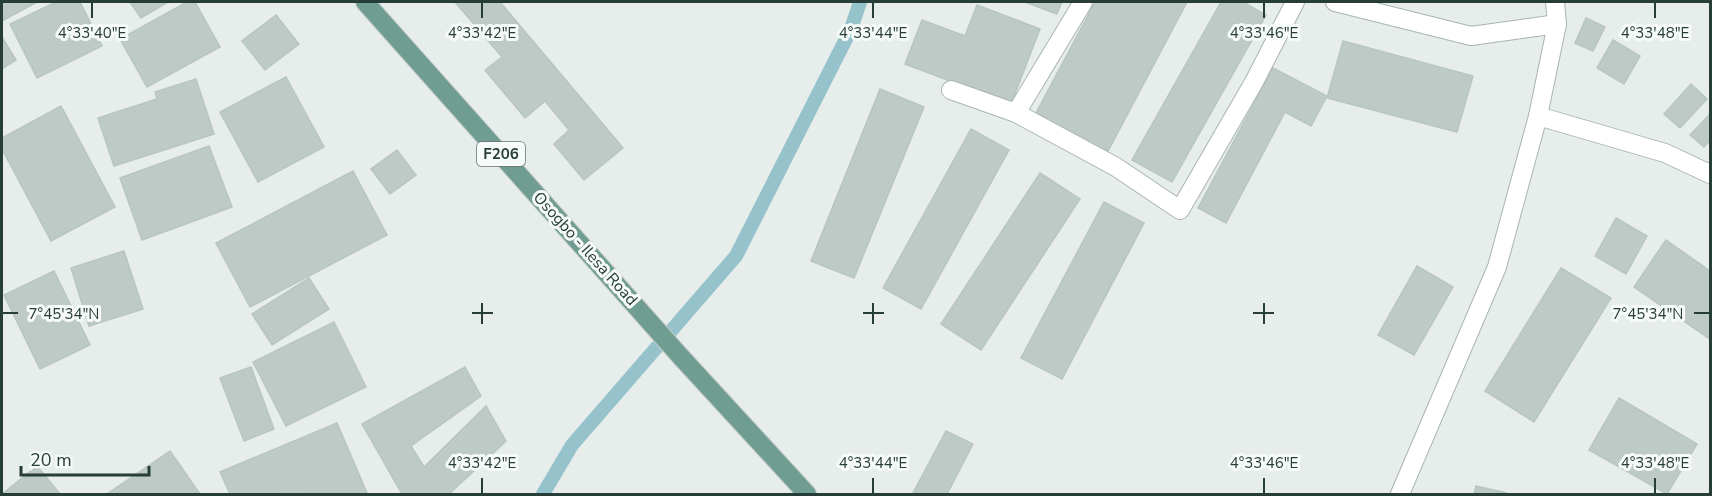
<svg xmlns="http://www.w3.org/2000/svg" width="1712" height="496" font-family="'Nunito Sans',sans-serif">
<rect width="100%" height="100%" fill="#e6edea"/>
<g fill="none" stroke-linecap="round" stroke-linejoin="round">
<path stroke="#95c2cb" stroke-width="14" d="M 543,494 L 572,445 L 736,256 L 851,29 L 860,2"/>
</g>
<g fill="#becac6" stroke="#b9c6c0" stroke-width="1.5">
<path d="M 2,2 L 37,2 L 2,21 Z"/>
<path d="M 56,2 L 80,2 L 102,46 L 37,78 L 10,24 Z"/>
<path d="M 130,2 L 168,2 L 141,18 Z"/>
<path d="M 187,2 L 195,2 L 220,47 L 147,87 L 120,39 Z"/>
<path d="M 455,2 L 500,2 L 623,148 L 584,180 L 554,144 L 569,130 L 545,101 L 525,118 L 485,70 L 502,57 Z"/>
<path d="M 1025,2 L 1062,2 L 1057,14 Z"/>
<path d="M 1095,2 L 1187,2 L 1107,153 L 1035,115 Z"/>
<path d="M 1221,2 L 1243,2 L 1266,15 L 1172,182 L 1132,160 Z"/>
<path d="M 977,5 L 1040,29 L 1011,104 L 905,64 L 922,20 L 965,36 Z"/>
<path d="M 276,15 L 299,44 L 265,70 L 242,41 Z"/>
<path d="M 1586,18 L 1605,27 L 1593,51 L 1575,43 Z"/>
<path d="M 2,37 L 16,60 L 2,69 Z"/>
<path d="M 1613,40 L 1640,56 L 1624,84 L 1597,68 Z"/>
<path d="M 1343,41 L 1473,76 L 1457,132 L 1327,98 Z"/>
<path d="M 1273,68 L 1327,96 L 1311,126 L 1285,112 L 1226,223 L 1198,208 Z"/>
<path d="M 286,77 L 324,147 L 258,182 L 220,112 Z"/>
<path d="M 196,79 L 214,134 L 114,166 L 98,118 L 157,99 L 155,92 Z"/>
<path d="M 1691,84 L 1707,99 L 1680,128 L 1664,114 Z"/>
<path d="M 880,89 L 924,107 L 854,278 L 811,261 Z"/>
<path d="M 61,106 L 115,207 L 51,241 L 2,149 L 2,138 Z"/>
<path d="M 1710,114 L 1710,140 L 1704,147 L 1690,135 Z"/>
<path d="M 971,129 L 1009,150 L 921,309 L 883,288 Z"/>
<path d="M 209,146 L 232,207 L 142,240 L 120,178 Z"/>
<path d="M 397,150 L 416,175 L 390,194 L 371,169 Z"/>
<path d="M 353,171 L 387,235 L 250,307 L 216,243 Z"/>
<path d="M 1040,173 L 1080,199 L 981,350 L 941,324 Z"/>
<path d="M 1104,202 L 1144,223 L 1062,379 L 1021,358 Z"/>
<path d="M 1616,218 L 1647,236 L 1626,274 L 1595,256 Z"/>
<path d="M 1666,240 L 1710,271 L 1710,339 L 1634,287 Z"/>
<path d="M 124,251 L 143,309 L 89,326 L 71,268 Z"/>
<path d="M 1417,266 L 1453,287 L 1414,355 L 1378,335 Z"/>
<path d="M 1561,268 L 1611,298 L 1534,422 L 1485,391 Z"/>
<path d="M 54,271 L 90,345 L 40,369 L 4,295 Z"/>
<path d="M 309,278 L 329,309 L 272,345 L 252,314 Z"/>
<path d="M 334,322 L 366,387 L 286,426 L 253,362 Z"/>
<path d="M 251,367 L 274,429 L 244,441 L 220,378 Z"/>
<path d="M 465,367 L 481,396 L 411,446 L 424,467 L 486,406 L 506,441 L 449,494 L 402,494 L 362,424 Z"/>
<path d="M 1619,398 L 1697,444 L 1667,494 L 1589,450 Z"/>
<path d="M 337,423 L 367,493 L 230,494 L 220,472 Z"/>
<path d="M 946,431 L 973,444 L 947,494 L 915,494 L 913,493 Z"/>
<path d="M 170,451 L 200,494 L 107,494 Z"/>
<path d="M 37,466 L 60,494 L 2,494 Z"/>
<path d="M 1476,486 L 1507,493 L 1474,494 Z"/>
</g>
<g fill="none" stroke-linecap="round" stroke-linejoin="round">
<g stroke="#a9b5b1" stroke-width="20">
<g id="street">
<path d="M 1335,2 L 1471,36 L 1557,24"/>
<path d="M 951,90 L 1016,113 L 1116,167 L 1180,210 L 1254,82 L 1295,2"/>
<path d="M 1016,113 L 1083,2"/>
<path d="M 1538,116 L 1665,153 L 1710,174"/>
<path d="M 1400,494 L 1497,267 L 1538,116 L 1557,24 L 1555,2"/>
</g>
</g>
<g stroke="#c3c9c7" stroke-width="20">
<path id="primary" d="M 365,2 L 681,357 L 807,494"/>
</g>
<use href="#street" stroke="#fff" stroke-width="18"/>
<use href="#primary" stroke="#709d91" stroke-width="18"/>
</g>
<path fill="none" stroke="#273d37" stroke-width="2" d="M 92,3 L 92,18M 482,3 L 482,18M 873,3 L 873,18M 1264,3 L 1264,18M 1655,3 L 1655,18M 482,303 L 482,324M 873,303 L 873,324M 1264,303 L 1264,324M 3,313 L 18,313M 472,313 L 493,313M 863,313 L 884,313M 1253,313 L 1274,313M 1694,313 L 1709,313M 482,478 L 482,493M 873,478 L 873,493M 1264,478 L 1264,493M 1655,478 L 1655,493"/>
<g text-anchor="middle" stroke-width="6" stroke-linejoin="round" paint-order="stroke">
<rect fill="#f6faf8" stroke="#657671" stroke-width="1.5" x="477" y="142" width="48" height="24" rx="4.5"/>
<g font-size="15" font-weight="bold" fill="#273d37">
<text x="501" y="159">F206</text>
</g>
<g font-size="16" fill="#273d37" stroke="#f6faf8">
<text transform="translate(586 248) rotate(48)" y="6">Osogbo - Ilesa Road</text>
</g>
</g>
<g font-size="15" text-anchor="middle" fill="#273d37" stroke="#f6faf8" stroke-width="6" stroke-linejoin="round" paint-order="stroke">
<text x="92" y="38">4°33'40"E</text>
<text x="482" y="38">4°33'42"E</text>
<text x="873" y="38">4°33'44"E</text>
<text x="1264" y="38">4°33'46"E</text>
<text x="1655" y="38">4°33'48"E</text>
<text x="64" y="319">7°45'34"N</text>
<text x="1648" y="319">7°45'34"N</text>
<text x="482" y="468">4°33'42"E</text>
<text x="873" y="468">4°33'44"E</text>
<text x="1264" y="468">4°33'46"E</text>
<text x="1655" y="468">4°33'48"E</text>
</g>
<rect width="1712" height="496" fill="none" stroke="#273d37" stroke-width="6"/>
<path d="M21 466v9h128v-9" fill="none" stroke="#273d37" stroke-width="3"/>
<text x="30" y="466" font-size="18" fill="#273d37" stroke="#f6faf8" stroke-width="4.5" paint-order="stroke">20 m</text>
</svg>
